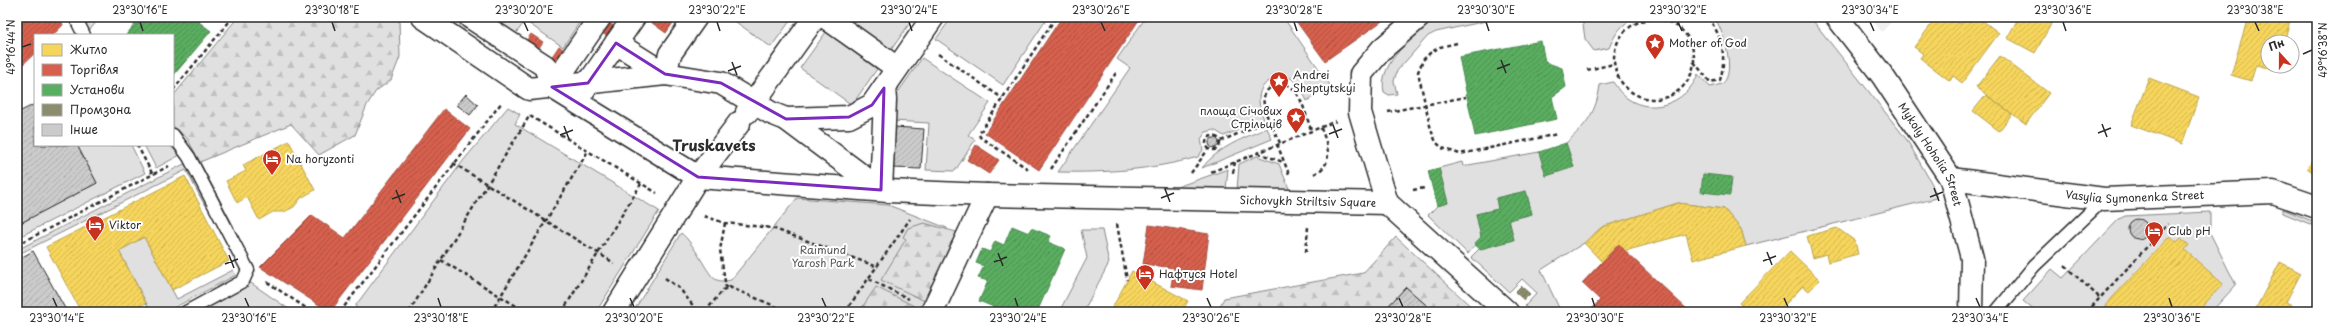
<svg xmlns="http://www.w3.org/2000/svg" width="2334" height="329" font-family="'Playpen Sans',sans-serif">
<defs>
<pattern id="forest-firs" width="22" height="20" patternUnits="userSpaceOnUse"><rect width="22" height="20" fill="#e0e0e0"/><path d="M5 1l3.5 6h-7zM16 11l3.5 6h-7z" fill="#c0c0c0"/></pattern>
<pattern id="homes-hatch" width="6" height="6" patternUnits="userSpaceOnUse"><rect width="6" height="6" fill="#f6d55c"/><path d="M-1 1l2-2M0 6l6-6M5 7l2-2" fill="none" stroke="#d3b750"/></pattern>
<pattern id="shops-hatch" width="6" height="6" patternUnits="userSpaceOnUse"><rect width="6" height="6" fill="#d6604d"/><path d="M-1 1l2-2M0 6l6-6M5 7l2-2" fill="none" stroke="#ae4f40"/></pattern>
<pattern id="public-hatch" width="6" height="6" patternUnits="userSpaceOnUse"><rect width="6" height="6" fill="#5aae61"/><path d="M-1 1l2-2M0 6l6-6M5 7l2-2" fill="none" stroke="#4b8e50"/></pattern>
<pattern id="industry-hatch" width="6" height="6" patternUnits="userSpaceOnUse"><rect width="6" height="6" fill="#8c8c6e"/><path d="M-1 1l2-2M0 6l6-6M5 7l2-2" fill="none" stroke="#73735b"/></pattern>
<pattern id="building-hatch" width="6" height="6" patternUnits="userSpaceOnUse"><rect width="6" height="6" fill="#cbcbcb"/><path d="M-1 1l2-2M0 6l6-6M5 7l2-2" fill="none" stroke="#aeaeae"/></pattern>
</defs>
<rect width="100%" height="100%" fill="#fff"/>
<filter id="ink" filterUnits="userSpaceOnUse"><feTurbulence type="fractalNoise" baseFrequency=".025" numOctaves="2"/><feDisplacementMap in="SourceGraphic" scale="8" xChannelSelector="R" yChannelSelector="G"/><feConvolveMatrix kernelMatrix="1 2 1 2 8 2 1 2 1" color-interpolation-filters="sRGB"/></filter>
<g filter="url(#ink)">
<path fill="#efefef" d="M 1870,17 L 1896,17 L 1882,32 Z"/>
<g fill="#e0e0e0" stroke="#868686">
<path d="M 82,17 L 96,17 L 97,21 L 89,31 Z"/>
<path d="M 439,17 L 453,17 L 466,26 L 462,33 Z"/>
<path d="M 478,17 L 583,17 L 563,47 L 525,21 L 512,39 Z"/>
<path d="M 729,17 L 793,17 L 771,47 Z"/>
<path d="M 845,17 L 914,17 L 891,50 Z"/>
<path d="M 952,17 L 1048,17 L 1003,85 L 936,39 Z"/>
<path d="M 1146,17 L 1283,17 L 1330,85 L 1307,101 L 1302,90 L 1291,78 C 1262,75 1252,93 1264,119 L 1224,136 L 1214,130 L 1206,132 L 1201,139 L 1203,150 L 1198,157 C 1151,170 1106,173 1058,172 L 1130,68 L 1117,59 Z"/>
<path d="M 1438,17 L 1505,17 L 1436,32 L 1428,36 L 1397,71 L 1394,81 L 1397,94 L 1389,95 L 1384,92 C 1377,63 1416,33 1438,17 Z"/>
<path d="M 1582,17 L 1636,17 C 1621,24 1615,34 1609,48 L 1594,51 L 1585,39 Z"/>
<path d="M 1714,17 L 1810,17 L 1907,140 L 1932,184 L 1937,198 L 1746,246 L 1741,229 L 1724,209 L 1678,203 L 1602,227 L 1584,243 L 1541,270 L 1561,312 L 1531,312 L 1525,306 L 1537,293 L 1522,279 L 1509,292 L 1471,257 L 1479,249 L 1481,250 L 1484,248 L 1514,240 L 1509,220 L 1532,214 L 1526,191 L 1496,198 L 1498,209 L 1476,214 L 1481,237 L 1468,254 L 1428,215 L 1437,206 L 1448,203 L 1439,168 L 1462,162 L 1463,166 L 1539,152 L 1546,176 L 1574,167 L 1566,143 C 1587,124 1596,113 1600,85 L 1613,82 C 1616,86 1619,91 1622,94 C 1647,118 1687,104 1698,74 L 1710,87 L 1722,84 C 1737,73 1723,29 1714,17 Z"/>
<path d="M 826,32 L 877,69 L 852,105 L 800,68 Z"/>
<path d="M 922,58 L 990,103 L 968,135 L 975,140 L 955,171 L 926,170 L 929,123 L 893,121 L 894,98 Z"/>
<path d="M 508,107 L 520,114 L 515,124 L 659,211 L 596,312 L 355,312 L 356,305 L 463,161 Z"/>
<path d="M 1267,128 L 1272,139 L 1202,168 C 1218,147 1244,138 1267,128 Z"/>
<path d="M 77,145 L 131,145 L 145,173 L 17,238 L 17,225 L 97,183 Z"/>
<path d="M 144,145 L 169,145 L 180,155 L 156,168 Z"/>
<path d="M 193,149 L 234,227 L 231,229 L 190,150 Z"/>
<path d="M 1257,156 L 1279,164 L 1290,191 L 1237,190 L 1239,164 Z"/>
<path d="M 184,164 L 191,167 L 208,202 L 204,204 L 186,170 L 17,255 L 17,250 Z"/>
<path d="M 1228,169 L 1226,190 L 1174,188 Z"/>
<path d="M 797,198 L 888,205 L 947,228 L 927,302 L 921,312 L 633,312 L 681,233 C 695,244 707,274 715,279 C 720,282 726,281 731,280 Z"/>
<path d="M 2283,209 L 2317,223 L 2317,227 L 2283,213 Z"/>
<path d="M 2210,212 L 2210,233 L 2236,285 L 2211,312 L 2036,312 L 2023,301 L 2052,269 L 2063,278 L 2119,219 L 2125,216 Z"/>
<path d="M 1081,230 L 1102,230 L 1109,263 L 1083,312 L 1059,312 L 1087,258 Z"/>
<path d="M 144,237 L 177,299 L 233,270 L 236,275 L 166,312 L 151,312 L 119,251 Z"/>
<path d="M 251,283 L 293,312 L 198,312 Z"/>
</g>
<g fill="url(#forest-firs)" stroke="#868686">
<path d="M 238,17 L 399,17 L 400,57 L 391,80 L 376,91 L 367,105 L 355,135 L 319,155 L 291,124 L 200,162 L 187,138 L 173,126 L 173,96 Z"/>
<path d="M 924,223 L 960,233 L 927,302 L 881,280 L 906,239 L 903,237 L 908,228 Z"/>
<path d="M 1396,237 L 1477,312 L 1434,312 L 1406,287 L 1383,312 L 1217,312 L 1224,298 L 1363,273 Z"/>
<path d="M 876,287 L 922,310 L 921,312 L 859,312 Z"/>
</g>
<g fill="url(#homes-hatch)" stroke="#b9a24d">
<path d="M 1937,17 L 1951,17 L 1960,24 L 1966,17 L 1978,17 L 1999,33 L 1962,83 L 1953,76 L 1950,81 L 1920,58 L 1923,54 L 1914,47 Z"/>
<path d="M 2019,17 L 2055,17 L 2035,53 L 2007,38 Z"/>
<path d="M 2248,17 L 2291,17 L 2284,42 L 2268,42 L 2268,66 L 2276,66 L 2275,70 L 2256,65 L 2251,81 L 2231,75 Z"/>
<path d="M 2000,56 L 2049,93 L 2026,124 L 1976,87 Z"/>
<path d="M 2149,78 L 2199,97 L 2182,144 L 2131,125 Z"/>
<path d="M 1986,95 L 2012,114 L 1999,131 L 1973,111 Z"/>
<path d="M 289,141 L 315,190 L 301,198 L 294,207 L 284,212 L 273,212 L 259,220 L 247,197 L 237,203 L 226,181 L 246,171 L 243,165 Z"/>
<path d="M 2317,155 L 2317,175 L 2307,168 Z"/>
<path d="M 185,176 L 229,261 L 172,290 L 144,237 L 119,251 L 146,303 L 129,312 L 81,312 L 46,247 Z"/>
<path d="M 1678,203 L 1724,209 L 1741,229 L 1746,246 L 1693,260 L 1686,234 L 1625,251 L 1619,244 L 1602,262 L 1584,243 L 1602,227 Z"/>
<path d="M 1837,228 L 1855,241 L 1858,254 L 1828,262 L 1826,254 L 1813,258 L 1807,236 Z"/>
<path d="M 2170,236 L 2177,242 L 2181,238 L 2189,245 L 2185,250 L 2223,284 L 2197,312 L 2099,312 Z"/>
<path d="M 1790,251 L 1820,280 L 1809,291 L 1803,286 L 1778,312 L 1748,312 L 1739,303 Z"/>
<path d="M 2280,262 L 2301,273 L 2286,302 L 2292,305 L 2288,312 L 2254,312 Z"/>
<path d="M 1132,271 L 1188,301 L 1182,312 L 1110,312 Z"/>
</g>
<g fill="url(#shops-hatch)" stroke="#a35043">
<path d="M 17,17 L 60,17 L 63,25 L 53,35 L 35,35 L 35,53 L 17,70 Z"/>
<path d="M 650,17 L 677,17 L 666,33 L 648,20 Z"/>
<path d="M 1062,17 L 1141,17 L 1039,170 L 985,133 Z"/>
<path d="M 1293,17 L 1388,17 L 1325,61 Z"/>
<path d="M 606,21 L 620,30 L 613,40 L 599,31 Z"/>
<path d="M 531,34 L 543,42 L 536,52 L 524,44 Z"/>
<path d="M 559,46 L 569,54 L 562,65 L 551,58 Z"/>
<path d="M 444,109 L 470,129 L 330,312 L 260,267 L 312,215 L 345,238 Z"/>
<path d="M 976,145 L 999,160 L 989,174 L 967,160 Z"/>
<path d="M 1149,225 L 1209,234 L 1202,290 L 1171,286 L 1174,268 L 1143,264 Z"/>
<path d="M 1619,244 L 1625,251 L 1690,312 L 1589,312 L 1600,300 L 1582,283 Z"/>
</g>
<g fill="url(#public-hatch)" stroke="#4c8751">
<path d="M 141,17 L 203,17 L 199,22 L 211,31 L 173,76 L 173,35 L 126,35 Z"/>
<path d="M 1541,41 L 1545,62 L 1562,68 L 1566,87 L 1552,97 L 1557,119 L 1475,136 L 1459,57 Z"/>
<path d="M 1566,143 L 1574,167 L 1546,176 L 1539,152 Z"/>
<path d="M 1439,168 L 1448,203 L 1437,206 L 1428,171 Z"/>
<path d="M 1703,174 L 1732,177 L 1730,195 L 1701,192 Z"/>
<path d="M 1526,191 L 1532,214 L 1509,220 L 1514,240 L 1484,248 L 1481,250 L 1474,244 L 1481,237 L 1476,214 L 1498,209 L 1496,198 Z"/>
<path d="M 1012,226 L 1029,233 L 1031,228 L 1051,236 L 1048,242 L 1065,249 L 1037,312 L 994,312 L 996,308 L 979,301 L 988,281 L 978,278 L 984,266 L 976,263 L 982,249 L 990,252 L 995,241 L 1004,245 Z"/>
</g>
<path fill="url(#industry-hatch)" stroke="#6f6f5a" d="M 1521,286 L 1530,294 L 1524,300 L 1515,292 Z"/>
<g fill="url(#building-hatch)" stroke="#2b2b2b">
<path d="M 466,94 L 478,105 L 470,115 L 457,105 Z"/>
<path d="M 35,104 L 35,145 L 77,145 L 97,183 L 17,225 L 17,113 Z"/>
<path d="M 895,127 L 924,129 L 921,169 L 892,168 Z"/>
<circle cx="1214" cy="143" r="5"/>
<circle cx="2138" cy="229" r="10"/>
<path d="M 33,251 L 67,312 L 17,312 L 17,260 Z"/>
<path d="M 1406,287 L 1434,312 L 1383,312 Z"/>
</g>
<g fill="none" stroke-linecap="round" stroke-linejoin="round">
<g stroke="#2b2b2b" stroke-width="15">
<g id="lane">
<path d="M 75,17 L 84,35"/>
<path d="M 173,135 L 189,157 L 248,270 L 243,281 L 186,312"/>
<path d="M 1996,312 L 2034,266 L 2104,199"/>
</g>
</g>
<g stroke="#2b2b2b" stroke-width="25">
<g id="street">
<path d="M 423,17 L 529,89 L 665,74 L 721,83 L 771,113 L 786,119 L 881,190"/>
<path d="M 470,17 L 545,66 L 552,87"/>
<path d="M 825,17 L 897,68"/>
<path id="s1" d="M 1837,17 L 1882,75 L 1951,179 L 1972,258 L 1971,312"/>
<path d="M 616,43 L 665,74 L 670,54 L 696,17"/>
<path id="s2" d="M 552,87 L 698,177 L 888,191 L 987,195 L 1387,203"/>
<path d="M 552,87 L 600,17"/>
<path d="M 583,91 L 634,17"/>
<path d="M 747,112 L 815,17"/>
<path d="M 786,119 L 849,117 L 872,105 L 933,17"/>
<path id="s3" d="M 1951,179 L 2104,199 L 2273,192 L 2317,207"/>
<path d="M 881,190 L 885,100 L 884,88"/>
<path d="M 1387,203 L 1360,112 L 1361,74 L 1382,49 L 1419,17"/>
<path d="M 1387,203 L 1507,312"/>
<path d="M 614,312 L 698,177 L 739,123"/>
<path d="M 932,312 L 987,195"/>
</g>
</g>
<g stroke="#2b2b2b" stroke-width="2.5" stroke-dasharray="4 3" stroke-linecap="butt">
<circle cx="1654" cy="59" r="40"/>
<path d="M 1457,43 L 1440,47 L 1430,53 L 1423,60 L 1418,72 L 1431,130 L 1436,142 L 1442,148 L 1460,154 L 1558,134"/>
<path d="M 938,54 L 1002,98"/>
<path d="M 1694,62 L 1710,82 L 1720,80 C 1727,57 1722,34 1707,17"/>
<path d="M 1587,70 L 1614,64"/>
<path d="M 173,90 L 233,17"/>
<path d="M 1388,112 L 1466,97"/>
<path d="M 530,116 L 657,193"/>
<circle cx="1213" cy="143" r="7"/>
<path d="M 1221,141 L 1270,120"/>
<path d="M 1280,143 C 1275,131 1266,118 1264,105 C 1260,86 1285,76 1296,92 C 1303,102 1307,118 1311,130"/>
<path d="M 1277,144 L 1289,174"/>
<path d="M 137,145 L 153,175"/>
<path d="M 1258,153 L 1283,162"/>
<path d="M 453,163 L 614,263"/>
<path d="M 1028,169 L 980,137 L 979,134 L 1056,17"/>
<path d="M 1051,169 L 1116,73"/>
<path d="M 1211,172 L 1336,121"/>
<path d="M 1191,173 L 1209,148"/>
<path d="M 1233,173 L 1235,162"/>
<path d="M 1314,174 C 1336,164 1327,143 1320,126"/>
<path d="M 1413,190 L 1425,188"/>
<path d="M 704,216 L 725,223 L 772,228 L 878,267"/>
<path d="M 725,223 L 720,250 L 726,288"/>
<path d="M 1117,224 L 1127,280"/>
<path d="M 17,245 L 169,166"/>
<path d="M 1306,252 L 1308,227"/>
<path d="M 441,260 L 526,312"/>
<path d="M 2065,266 L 2100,298"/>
<path d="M 665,278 L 680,289 L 698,312"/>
<path d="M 869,279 L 909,299"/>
<path d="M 267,282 L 312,312"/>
<path d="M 340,312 L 502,102"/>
<path d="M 409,312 L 530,115"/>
<path d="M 491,312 L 588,151"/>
<path d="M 562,312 L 641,184"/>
<path d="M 705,312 L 723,290 L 729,287 L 789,312"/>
<path d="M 845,312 L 910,219"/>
<path d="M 2087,312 L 2168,224"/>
</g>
<use href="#lane" stroke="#fff" stroke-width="12"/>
<use href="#street" stroke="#fff" stroke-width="22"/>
</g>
</g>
<path fill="none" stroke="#7b2cbf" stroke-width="3" stroke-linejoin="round" d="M 616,43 L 665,74 L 721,83 L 786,119 L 849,117 L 872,105 L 884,88 L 881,190 L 698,177 L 552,87 L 588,83 Z"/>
<path fill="none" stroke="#2b2b2b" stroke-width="1.5" d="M 140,22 L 143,31M 332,22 L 335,31M 524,22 L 528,31M 717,22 L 720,31M 909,22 L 912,31M 1101,22 L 1105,31M 1294,22 L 1297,31M 1486,22 L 1489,31M 1678,22 L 1682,31M 1870,22 L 1874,31M 2063,22 L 2066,31M 2255,22 L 2259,31M 22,47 L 31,44M 2303,54 L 2312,50M 1501,60 L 1506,73M 732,62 L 737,75M 1497,69 L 1510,64M 728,71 L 741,66M 2102,124 L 2107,137M 1333,125 L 1338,138M 564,126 L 569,139M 2098,133 L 2111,128M 1329,134 L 1342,129M 560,135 L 573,130M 1934,188 L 1939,201M 1165,189 L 1170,202M 396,190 L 401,203M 1930,197 L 1943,192M 1161,198 L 1174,193M 392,199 L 405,194M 1767,252 L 1772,265M 998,253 L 1003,266M 229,255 L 234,268M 1763,261 L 1776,256M 994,262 L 1007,257M 225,264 L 238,259M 53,298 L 57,307M 245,298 L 249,307M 438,298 L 441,307M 630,298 L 634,307M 822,298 L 826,307M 1015,298 L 1018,307M 1207,298 L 1211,307M 1399,298 L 1403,307M 1592,298 L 1595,307M 1784,298 L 1788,307M 1976,298 L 1980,307M 2169,298 L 2172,307"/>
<defs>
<g id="sight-pin" transform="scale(1)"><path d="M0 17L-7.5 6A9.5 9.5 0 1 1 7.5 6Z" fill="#c8321e" stroke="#fff"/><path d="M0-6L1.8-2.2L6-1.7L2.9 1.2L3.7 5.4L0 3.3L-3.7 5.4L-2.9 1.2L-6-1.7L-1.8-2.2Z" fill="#fff"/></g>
<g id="hotel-pin" transform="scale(1)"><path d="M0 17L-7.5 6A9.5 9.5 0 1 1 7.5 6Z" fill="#c8321e" stroke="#fff"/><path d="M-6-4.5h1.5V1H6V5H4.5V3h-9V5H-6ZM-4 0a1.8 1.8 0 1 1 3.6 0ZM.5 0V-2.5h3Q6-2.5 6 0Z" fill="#fff"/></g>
</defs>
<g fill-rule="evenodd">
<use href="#sight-pin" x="1655" y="43"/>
<use href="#sight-pin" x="1279" y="81"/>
<use href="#sight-pin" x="1296" y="117"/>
<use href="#hotel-pin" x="272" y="159"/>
<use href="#hotel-pin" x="95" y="225"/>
<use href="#hotel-pin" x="2154" y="231"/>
<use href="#hotel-pin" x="1145" y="274"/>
</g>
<g text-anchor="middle" stroke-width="4" stroke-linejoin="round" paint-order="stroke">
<g font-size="11" fill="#2b2b2b" stroke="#fff" text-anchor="start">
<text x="1669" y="47">Mother of God</text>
<text x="1293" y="79">Andrei<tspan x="1293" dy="13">Sheptytskyi</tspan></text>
<text x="1282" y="115" text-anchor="end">площа Січових<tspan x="1282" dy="13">Стрільців</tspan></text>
<text x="286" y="163">Na horyzonti</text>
<text x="109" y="229">Viktor</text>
<text x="2168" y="235">Club pH</text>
<text x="1159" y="278">Нафтуся Hotel</text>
</g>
<g font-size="11" fill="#2b2b2b" stroke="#fff">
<text dy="4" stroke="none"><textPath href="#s1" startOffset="167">Mykoly Hoholia Street</textPath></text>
<text dy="4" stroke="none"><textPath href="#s3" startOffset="185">Vasylia Symonenka Street</textPath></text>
<text dy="4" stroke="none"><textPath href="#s2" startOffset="782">Sichovykh Striltsiv Square</textPath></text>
</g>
<g font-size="11" fill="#585858" stroke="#fff">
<text x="823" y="254">Raimund<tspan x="823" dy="13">Yarosh Park</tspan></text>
</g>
<g font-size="15" font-weight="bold" fill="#2b2b2b" stroke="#fff">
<text x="714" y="151">Truskavets</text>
</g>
</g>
<rect width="2334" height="329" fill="none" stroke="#fff" stroke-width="44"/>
<rect x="34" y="34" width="140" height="112" fill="#ffffff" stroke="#aaaaaa"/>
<rect x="42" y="44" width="20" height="12" fill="#f6d55c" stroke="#aaaaaa"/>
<text x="70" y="54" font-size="12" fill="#2b2b2b">Житло</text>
<rect x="42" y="64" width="20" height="12" fill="#d6604d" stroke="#aaaaaa"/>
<text x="70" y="74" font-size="12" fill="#2b2b2b">Торгівля</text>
<rect x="42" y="84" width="20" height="12" fill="#5aae61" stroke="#aaaaaa"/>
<text x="70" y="94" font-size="12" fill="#2b2b2b">Установи</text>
<rect x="42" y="104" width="20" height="12" fill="#8c8c6e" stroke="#aaaaaa"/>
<text x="70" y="114" font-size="12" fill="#2b2b2b">Промзона</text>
<rect x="42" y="124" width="20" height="12" fill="#cbcbcb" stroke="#aaaaaa"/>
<text x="70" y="134" font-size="12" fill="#2b2b2b">Інше</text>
<g transform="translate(2280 54) rotate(339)"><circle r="19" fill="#ffffff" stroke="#aaaaaa"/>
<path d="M0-3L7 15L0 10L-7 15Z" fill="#c8321e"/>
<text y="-6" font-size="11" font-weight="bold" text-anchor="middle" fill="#2b2b2b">Пн</text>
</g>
<rect x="22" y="22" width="2290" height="285" fill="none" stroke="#2b2b2b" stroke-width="1.5"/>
<g font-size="10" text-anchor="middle" fill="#2b2b2b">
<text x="140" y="14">23°30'16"E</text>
<text x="332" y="14">23°30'18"E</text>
<text x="524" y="14">23°30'20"E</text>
<text x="717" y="14">23°30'22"E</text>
<text x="909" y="14">23°30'24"E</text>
<text x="1101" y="14">23°30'26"E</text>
<text x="1294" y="14">23°30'28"E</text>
<text x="1486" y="14">23°30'30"E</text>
<text x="1678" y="14">23°30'32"E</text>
<text x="1870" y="14">23°30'34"E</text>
<text x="2063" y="14">23°30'36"E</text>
<text x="2255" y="14">23°30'38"E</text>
<text transform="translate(11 47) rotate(-90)" y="4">49°16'44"N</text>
<text transform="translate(2323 50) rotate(-90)" y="4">49°16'38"N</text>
<text x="57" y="322">23°30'14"E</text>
<text x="249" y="322">23°30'16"E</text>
<text x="441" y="322">23°30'18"E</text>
<text x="634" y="322">23°30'20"E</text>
<text x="826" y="322">23°30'22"E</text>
<text x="1018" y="322">23°30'24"E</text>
<text x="1211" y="322">23°30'26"E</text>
<text x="1403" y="322">23°30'28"E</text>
<text x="1595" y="322">23°30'30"E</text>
<text x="1788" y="322">23°30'32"E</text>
<text x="1980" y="322">23°30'34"E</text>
<text x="2172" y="322">23°30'36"E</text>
</g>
</svg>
